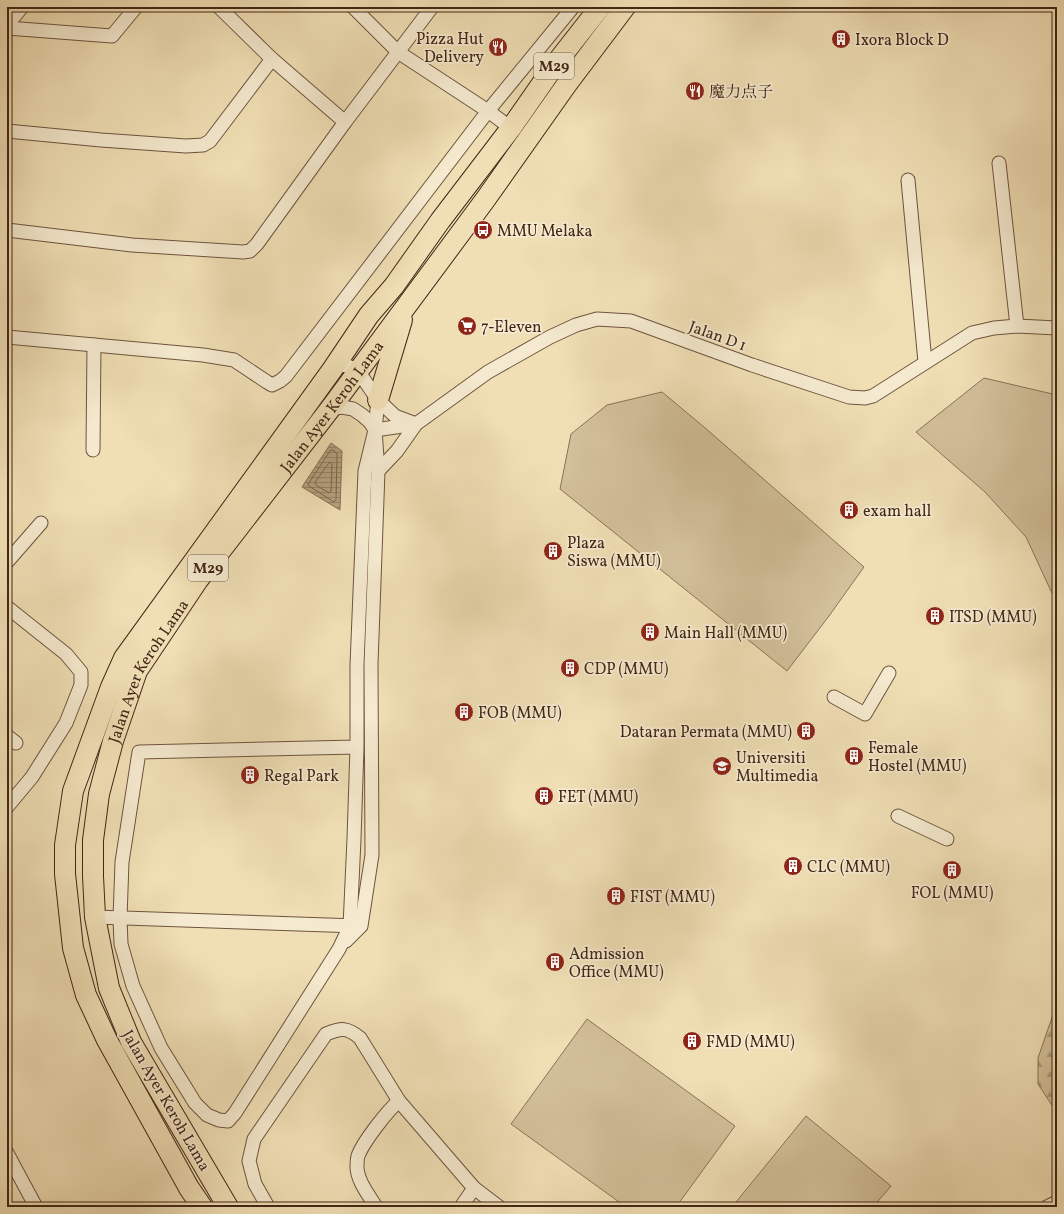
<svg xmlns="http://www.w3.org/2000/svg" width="1064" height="1214" font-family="Vollkorn,'Noto Serif SC',serif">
<defs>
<pattern id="forest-firs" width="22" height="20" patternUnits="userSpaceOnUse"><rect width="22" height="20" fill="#d2c09a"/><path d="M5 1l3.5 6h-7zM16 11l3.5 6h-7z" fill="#ac9c7d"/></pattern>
<pattern id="water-rules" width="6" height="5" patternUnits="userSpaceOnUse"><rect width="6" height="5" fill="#b5a07f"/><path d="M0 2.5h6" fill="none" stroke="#958267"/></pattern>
</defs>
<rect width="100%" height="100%" fill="#f0dfb5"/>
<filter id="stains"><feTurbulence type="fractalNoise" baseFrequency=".005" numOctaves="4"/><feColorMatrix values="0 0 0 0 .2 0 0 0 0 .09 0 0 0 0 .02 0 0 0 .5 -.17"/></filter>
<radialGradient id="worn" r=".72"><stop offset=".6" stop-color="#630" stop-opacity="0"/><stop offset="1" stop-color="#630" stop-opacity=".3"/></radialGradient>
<g fill="#d2c09a" stroke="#8a7358">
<path d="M 984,378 L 1057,395 L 1057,604 L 1026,537 L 985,492 L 916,432 Z"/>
<path d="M 662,392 L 704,427 L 864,567 L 829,616 L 787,671 L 560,489 L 571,434 L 607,405 Z"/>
<path d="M 587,1019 L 735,1126 L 676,1207 L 626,1207 L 511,1124 Z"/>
<path d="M 806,1116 L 891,1186 L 873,1207 L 732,1207 Z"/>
</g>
<path fill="url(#forest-firs)" stroke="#8a7358" d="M 1057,1003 L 1057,1113 L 1038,1084 L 1038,1058 Z"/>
<path fill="url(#water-rules)" stroke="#876f55" d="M 331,443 L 342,451 L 340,510 L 302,487 Z"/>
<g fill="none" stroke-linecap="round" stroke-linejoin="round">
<g stroke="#7c634b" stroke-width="1">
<path d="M 331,450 L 333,450 L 337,454 L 336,500 L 334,502 L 309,486 L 308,485 Z"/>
<path d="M 330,462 L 332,464 L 331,491 L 329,493 L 316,485 L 315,483 Z"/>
</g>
<g stroke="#6e543e" stroke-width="15">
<g id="minor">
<path d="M 219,7 L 272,59 L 345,122"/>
<path d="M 353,7 L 398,52 L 488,111 L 511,128"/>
<path d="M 7,25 L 22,7"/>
<path d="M 7,28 L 112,36 L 136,7"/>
<path d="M 7,131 L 101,140 L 186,146 L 203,145 L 210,141 L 272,59"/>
<path d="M 999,163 L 1017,326"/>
<path d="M 908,180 L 925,362"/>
<path d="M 7,230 L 132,245 L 243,252 L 250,251 L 257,244 L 345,122 L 432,7"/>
<path d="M 7,337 L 203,355 L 234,360 L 267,382 L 272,385 L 280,381 L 286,376 L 488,111 L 573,7"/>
<path d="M 332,370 L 339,365 L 348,366 L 358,371 L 378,400 L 395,416 L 416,424 L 397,451 L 378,471"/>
<path d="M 330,409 L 342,407 L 353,409 L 362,415 L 370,422 L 375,430 L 378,471 L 371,664 L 372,855 L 361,926 L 346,941"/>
<path d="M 375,430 L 416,424 L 488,372 L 550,337 L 576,325 L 597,319 L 631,321 L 752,365 L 849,397 L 865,398 L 873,396 L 972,333 L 994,328 L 1017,326 L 1057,328"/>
<path d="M 93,450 L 94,345"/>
<path d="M 7,562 L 41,523"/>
<path d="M 7,607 L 66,654 L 81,672 L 81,685 L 66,723 L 32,777 L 7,807"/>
<path d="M 834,697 L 865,714 L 889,673"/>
<path d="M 7,736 L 16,743"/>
<path d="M 357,747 L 139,752 L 122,862 L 120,918 L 121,944 L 133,986 L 161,1048 L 195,1103 L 207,1115 L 219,1120 L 228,1121 L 235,1113 L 339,949 L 350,926 L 354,839 L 357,747 L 357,665 L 365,471 L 375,430 L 378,400"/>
<path d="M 898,816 L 947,839"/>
<path d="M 95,917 L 357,926"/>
<path d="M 7,1153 L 36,1207"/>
<path d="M 268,1207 L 255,1184 L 249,1161 L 254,1139 L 326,1034 C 341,1028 347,1027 360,1038 L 399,1101 L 474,1188 L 499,1207"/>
<path d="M 376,1207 C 369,1195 358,1182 357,1168 C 357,1165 357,1159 358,1156 C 363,1142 388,1110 399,1101"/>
<path d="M 461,1207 L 474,1188"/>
<path d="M 1047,1207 L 1057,1202"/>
</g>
</g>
<g stroke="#422617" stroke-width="22">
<g id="primary">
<path d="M 378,400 L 402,320"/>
<path d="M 202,1207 L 189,1188 L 107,1040 L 86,995 L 73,948 L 65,874 L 65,845 L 73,791 L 111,687 L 124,658 L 332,370 L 369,315 L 394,286 L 440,221 L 511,128 L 557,62 L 600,7"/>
<path id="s1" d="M 228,1207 L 131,1042 L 109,988 L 95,917 L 93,876 L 93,840 L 99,794 L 113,741 L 137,671 L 198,580 L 330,409 L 485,200 L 567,84 L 625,7"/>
</g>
</g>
<use href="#minor" stroke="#f5eacf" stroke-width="13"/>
<use href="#primary" stroke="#f0dfb5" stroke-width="20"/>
</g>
<defs>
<g id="building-disc" transform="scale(1)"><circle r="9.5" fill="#8f2418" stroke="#f5eacf"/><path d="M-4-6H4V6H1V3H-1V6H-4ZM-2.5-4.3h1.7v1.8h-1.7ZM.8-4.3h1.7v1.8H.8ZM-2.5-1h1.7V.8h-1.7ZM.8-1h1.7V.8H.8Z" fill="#fff"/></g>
<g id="restaurant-disc" transform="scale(1)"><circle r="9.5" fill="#8f2418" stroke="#f5eacf"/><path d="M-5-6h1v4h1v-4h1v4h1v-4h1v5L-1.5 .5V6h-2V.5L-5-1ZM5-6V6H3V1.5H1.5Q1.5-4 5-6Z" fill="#fff"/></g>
<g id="bus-disc" transform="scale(1)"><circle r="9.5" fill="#8f2418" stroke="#f5eacf"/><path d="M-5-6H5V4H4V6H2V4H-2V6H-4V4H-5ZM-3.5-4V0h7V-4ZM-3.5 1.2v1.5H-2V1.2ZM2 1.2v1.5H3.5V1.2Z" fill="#fff"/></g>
<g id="supermarket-disc" transform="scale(1)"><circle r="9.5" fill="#8f2418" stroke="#f5eacf"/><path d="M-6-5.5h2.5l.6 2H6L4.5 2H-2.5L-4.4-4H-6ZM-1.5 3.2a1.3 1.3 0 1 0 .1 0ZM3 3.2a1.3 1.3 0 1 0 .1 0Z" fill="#fff"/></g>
<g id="university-disc" transform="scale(1)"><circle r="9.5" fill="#8f2418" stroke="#f5eacf"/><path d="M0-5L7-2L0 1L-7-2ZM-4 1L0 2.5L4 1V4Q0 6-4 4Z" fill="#fff"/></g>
</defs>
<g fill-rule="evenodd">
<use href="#building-disc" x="841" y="39"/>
<use href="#restaurant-disc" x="498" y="47"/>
<use href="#restaurant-disc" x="695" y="91"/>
<use href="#bus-disc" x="483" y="230"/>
<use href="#supermarket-disc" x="467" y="326"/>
<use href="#building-disc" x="849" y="510"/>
<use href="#building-disc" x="553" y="551"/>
<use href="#building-disc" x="935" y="616"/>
<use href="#building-disc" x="650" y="632"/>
<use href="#building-disc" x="570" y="668"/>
<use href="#building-disc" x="464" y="712"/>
<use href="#building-disc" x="806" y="731"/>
<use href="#building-disc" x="854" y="756"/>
<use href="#university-disc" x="722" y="766"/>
<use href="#building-disc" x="250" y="775"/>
<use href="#building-disc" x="544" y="796"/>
<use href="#building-disc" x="793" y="866"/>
<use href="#building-disc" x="952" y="870"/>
<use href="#building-disc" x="616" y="896"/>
<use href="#building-disc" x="555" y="962"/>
<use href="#building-disc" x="692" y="1041"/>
</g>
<g text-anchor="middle" stroke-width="3.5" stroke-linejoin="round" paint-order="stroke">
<g fill="#f5eacf" stroke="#78614e" stroke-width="1">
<rect x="534" y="53" width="40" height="26" rx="3"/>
<rect x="188" y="555" width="40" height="26" rx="3"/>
</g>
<g font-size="15" font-weight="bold" fill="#422617">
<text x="554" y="71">M29</text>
<text x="208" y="573">M29</text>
</g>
<g font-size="16" fill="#422617" stroke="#f5eacf" text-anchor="start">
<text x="484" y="44" text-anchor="end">Pizza Hut<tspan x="484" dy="18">Delivery</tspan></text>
<text x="855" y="45">Ixora Block D</text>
<text x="709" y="97">魔力点子</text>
<text x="497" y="236">MMU Melaka</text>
<text x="481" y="332">7-Eleven</text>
<text x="863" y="516">exam hall</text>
<text x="567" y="548">Plaza<tspan x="567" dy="18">Siswa (MMU)</tspan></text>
<text x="949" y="622">ITSD (MMU)</text>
<text x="664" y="638">Main Hall (MMU)</text>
<text x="584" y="674">CDP (MMU)</text>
<text x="478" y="718">FOB (MMU)</text>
<text x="792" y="737" text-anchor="end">Dataran Permata (MMU)</text>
<text x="868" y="753">Female<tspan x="868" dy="18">Hostel (MMU)</tspan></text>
<text x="736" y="763">Universiti<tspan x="736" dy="18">Multimedia</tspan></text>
<text x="264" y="781">Regal Park</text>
<text x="558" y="802">FET (MMU)</text>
<text x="807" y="872">CLC (MMU)</text>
<text x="952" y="898" text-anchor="middle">FOL (MMU)</text>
<text x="630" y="902">FIST (MMU)</text>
<text x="569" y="959">Admission<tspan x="569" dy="18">Office (MMU)</tspan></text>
<text x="706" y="1047">FMD (MMU)</text>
</g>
<g font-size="16" fill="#422617" stroke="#f5eacf">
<text transform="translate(718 335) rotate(20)" y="6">Jalan D 1</text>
<text dy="6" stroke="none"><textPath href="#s1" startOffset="903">Jalan Ayer Keroh Lama</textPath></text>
<text dy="6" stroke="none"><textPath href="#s1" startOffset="579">Jalan Ayer Keroh Lama</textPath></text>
<text transform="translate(167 1100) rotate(60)" y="6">Jalan Ayer Keroh Lama</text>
</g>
</g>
<rect width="1064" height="1214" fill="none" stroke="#f0dfb5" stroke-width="24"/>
<rect x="8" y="8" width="1048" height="1198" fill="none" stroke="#422617" stroke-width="2"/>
<rect x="12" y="12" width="1040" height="1190" fill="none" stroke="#422617"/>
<rect width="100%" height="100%" filter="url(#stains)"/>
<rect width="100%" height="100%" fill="url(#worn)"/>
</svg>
